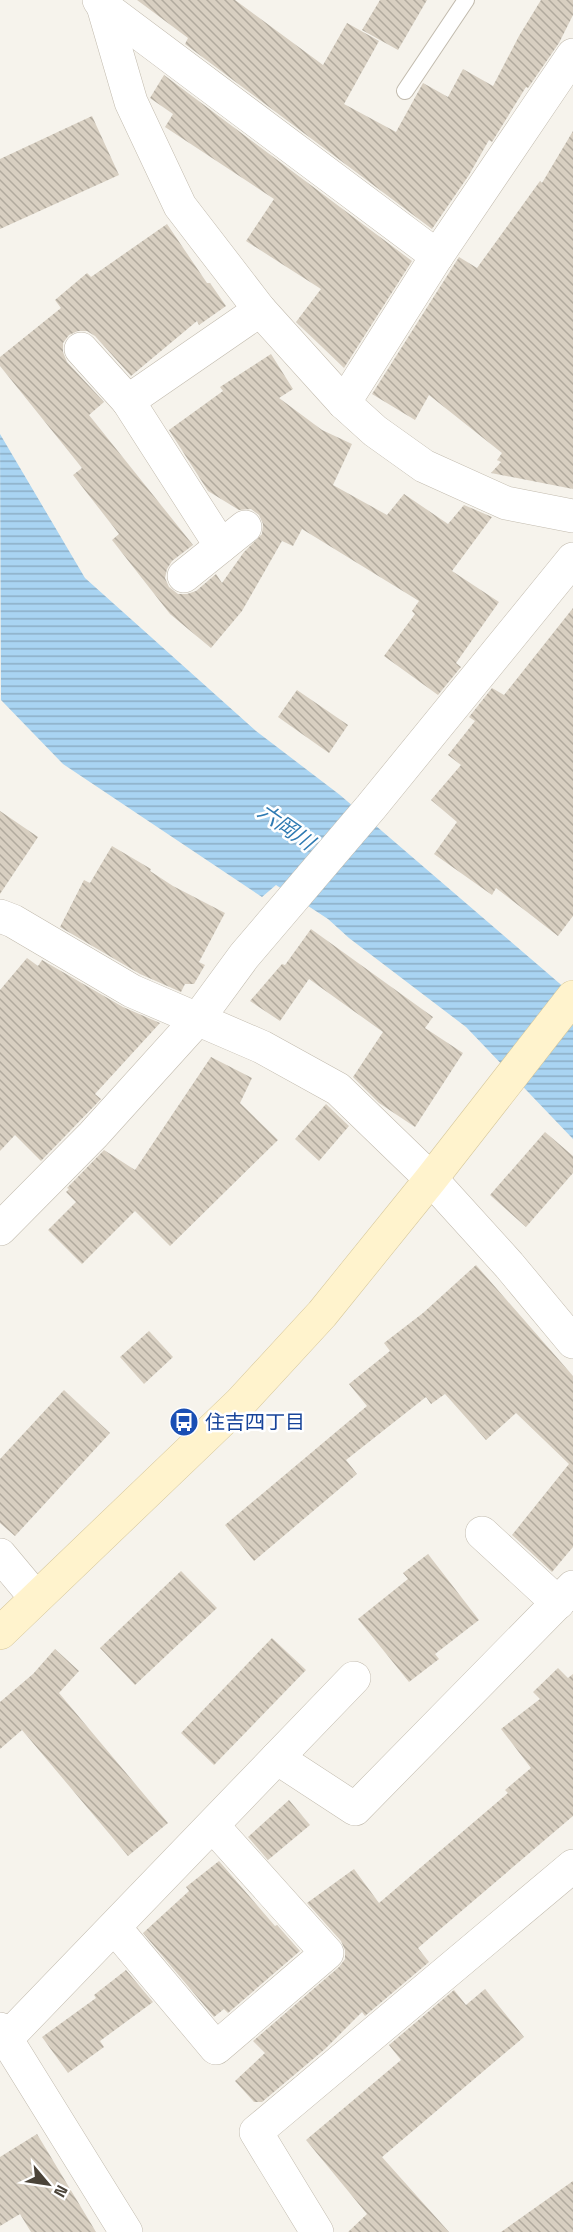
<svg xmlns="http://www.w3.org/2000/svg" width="573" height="2232" font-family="'Space Grotesk','Noto Sans JP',sans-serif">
<defs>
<pattern id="water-rules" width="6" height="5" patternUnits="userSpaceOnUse" patternTransform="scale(1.5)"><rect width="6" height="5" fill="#a9d4f2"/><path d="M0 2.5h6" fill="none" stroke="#8caec5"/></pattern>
<pattern id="building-back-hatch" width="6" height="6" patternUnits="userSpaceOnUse" patternTransform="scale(1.5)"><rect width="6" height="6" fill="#d8cfc1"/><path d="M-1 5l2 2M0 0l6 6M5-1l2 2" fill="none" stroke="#b1aa9e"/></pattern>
</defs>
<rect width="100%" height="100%" fill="#f6f3ec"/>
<path fill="url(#water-rules)" d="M 0,434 L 85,578 L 256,731 L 340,795 L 573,995 L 573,1139 L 466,1027 L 349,938 L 328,919 L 276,885 L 262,897 L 63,764 L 1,700 Z"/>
<g fill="url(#building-back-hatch)">
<path d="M 137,0 L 235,0 L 323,65 L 347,23 L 379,41 L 344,104 L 396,132 L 423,83 L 448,97 L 463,69 L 493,86 L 519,36 L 541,0 L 573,0 L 573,15 L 559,43 L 528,88 L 526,87 L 492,142 L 489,140 L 469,175 L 432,229 L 185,44 L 188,38 Z"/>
<path d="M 380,0 L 427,0 L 398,50 L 362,30 Z"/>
<path d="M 164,75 L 412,261 L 344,368 L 296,322 L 321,289 L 246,241 L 274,199 L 165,127 L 173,114 L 150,98 Z"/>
<path d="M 92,116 L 119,175 L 0,229 L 0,159 Z"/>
<path d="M 573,131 L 573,489 L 491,473 L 501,462 L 497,460 L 502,453 L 429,395 L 415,420 L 372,394 L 459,257 L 477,268 L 540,181 L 542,183 Z"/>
<path d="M 167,224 L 207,283 L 210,283 L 226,306 L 199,325 L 197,321 L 131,376 L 95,336 L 87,331 L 78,331 L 69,335 L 63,343 L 63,352 L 67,362 L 104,402 L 89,415 L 193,545 L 172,561 L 167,569 L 165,578 L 169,587 L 178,594 L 187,594 L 196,591 L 216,574 L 222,583 L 244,552 L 262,534 L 263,524 L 259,515 L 251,509 L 239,510 L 208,491 L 169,430 L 223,391 L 220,387 L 271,354 L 293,389 L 279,398 L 322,430 L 352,444 L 333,485 L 387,515 L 404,494 L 448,524 L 464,505 L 492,517 L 452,571 L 499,602 L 456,663 L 461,667 L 438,695 L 384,656 L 415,614 L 412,611 L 419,601 L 302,529 L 293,546 L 282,541 L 242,611 L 211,648 L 170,614 L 112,540 L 119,534 L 73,475 L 82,468 L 0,366 L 0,357 L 61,308 L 55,300 L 87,273 L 91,277 Z"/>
<path d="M 573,608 L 573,916 L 558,936 L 496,888 L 492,895 L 434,854 L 457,822 L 431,800 L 461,765 L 448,755 L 475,721 L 469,717 L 492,688 L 504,695 Z"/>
<path d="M 297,690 L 348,725 L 329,753 L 278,717 Z"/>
<path d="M 0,811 L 38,837 L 0,894 Z"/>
<path d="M 112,846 L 151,869 L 150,871 L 173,886 L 225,913 L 199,962 L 205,965 L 194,984 L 185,984 L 181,992 L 140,974 L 60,927 L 84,880 L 90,883 Z"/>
<path d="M 311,929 L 433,1017 L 425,1028 L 463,1053 L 415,1127 L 379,1103 L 353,1077 L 383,1032 L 309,979 L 280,1021 L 250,1001 L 282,964 L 285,965 Z"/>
<path d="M 27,958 L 38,966 L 42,960 L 123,1007 L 160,1023 L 95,1094 L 101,1099 L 41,1161 L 15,1135 L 0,1151 L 0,990 Z"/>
<path d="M 211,1057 L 252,1078 L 240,1103 L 278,1140 L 170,1246 L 135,1211 L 82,1264 L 48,1230 L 76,1202 L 66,1192 L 69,1189 L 67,1188 L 104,1150 L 135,1170 Z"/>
<path d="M 326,1104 L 349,1126 L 319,1161 L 295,1139 Z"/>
<path d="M 545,1132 L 573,1156 L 573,1173 L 526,1227 L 490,1195 Z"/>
<path d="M 476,1265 L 573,1376 L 573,1547 L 552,1572 L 512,1535 L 569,1464 L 516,1413 L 486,1440 L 445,1394 L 431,1404 L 426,1397 L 346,1460 L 357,1474 L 254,1561 L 225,1525 L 367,1406 L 349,1384 L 390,1351 L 384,1343 L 423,1313 Z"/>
<path d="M 149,1331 L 173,1357 L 144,1384 L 120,1357 Z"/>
<path d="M 64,1390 L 110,1433 L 15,1536 L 0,1523 L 0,1459 Z"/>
<path d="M 428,1554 L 479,1620 L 435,1654 L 439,1659 L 409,1682 L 358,1619 L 408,1579 L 403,1573 Z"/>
<path d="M 181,1571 L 217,1608 L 135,1685 L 100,1648 Z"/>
<path d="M 272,1638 L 306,1670 L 214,1765 L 181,1733 Z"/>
<path d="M 55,1649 L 79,1671 L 59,1693 L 168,1823 L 128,1856 L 22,1730 L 0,1749 L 0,1702 L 33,1674 Z"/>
<path d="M 558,1668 L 568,1678 L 573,1674 L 573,1816 L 418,1948 L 429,1962 L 365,2016 L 362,2012 L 325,2049 L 262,2102 L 254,2102 L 235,2081 L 265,2053 L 253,2041 L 339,1967 L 345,1959 L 345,1950 L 341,1941 L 307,1903 L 354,1869 L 379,1903 L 508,1793 L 505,1790 L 531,1768 L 501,1729 L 540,1699 L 533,1692 Z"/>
<path d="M 289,1800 L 310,1825 L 268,1860 L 248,1837 Z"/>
<path d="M 219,1861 L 275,1926 L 277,1925 L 300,1951 L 228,2013 L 224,2009 L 214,2017 L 143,1933 L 189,1891 L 186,1887 Z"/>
<path d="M 126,1970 L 153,2002 L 100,2041 L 104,2047 L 68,2073 L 42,2037 L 96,1998 L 94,1995 Z"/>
<path d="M 485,1989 L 524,2037 L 382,2157 L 449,2232 L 348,2232 L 367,2214 L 306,2140 L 401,2060 L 389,2045 L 454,1990 L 466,2005 Z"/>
<path d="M 37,2134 L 96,2232 L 31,2232 L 20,2214 L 0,2226 L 0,2157 Z"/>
<path d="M 573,2181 L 573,2232 L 501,2232 Z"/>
</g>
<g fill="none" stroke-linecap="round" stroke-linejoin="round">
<g stroke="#c2bbae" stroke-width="18">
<path id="lane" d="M 405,91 L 466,0"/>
</g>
<g stroke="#c2bbae" stroke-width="34">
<g id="street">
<path d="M 99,0 L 103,6 L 131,102 L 180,206 L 260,310 L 344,403 L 375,431 L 424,466 L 506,503 L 573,516"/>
<path d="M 103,6 L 437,256"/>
<path d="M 81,349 L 128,401"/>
<path d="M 344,403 L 437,256 L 573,55"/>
<path d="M 221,546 L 128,401 L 260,310"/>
<path d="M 184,576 L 245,527"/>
<path d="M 0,916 L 13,921 L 132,991 L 262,1047 L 338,1089 L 431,1179 L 509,1265 L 573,1342"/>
<path d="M 0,1229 L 93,1135 L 197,1020 L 244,956 L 371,807 L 573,559"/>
<path d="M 482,1533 L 558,1603"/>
<path d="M 0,1555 L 36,1598"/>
<path d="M 277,1758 L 355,1809 L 573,1587"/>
<path d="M 115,1928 L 216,2048 L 327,1953 L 213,1826"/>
<path d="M 0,2029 L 126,2232"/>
<path d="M 6,2039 L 354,1678"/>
<path d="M 317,2232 L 256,2132 L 573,1866"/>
</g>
</g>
<g stroke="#d6c79b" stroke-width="34">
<path id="secondary" d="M 0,1633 L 240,1403 L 322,1314 L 431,1179 L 573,997"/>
</g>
<use href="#lane" stroke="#fff" stroke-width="16"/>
<use href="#street" stroke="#fff" stroke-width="33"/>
<use href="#secondary" stroke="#fff3cd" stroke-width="33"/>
</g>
<defs>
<g id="bus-disc" transform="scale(1.5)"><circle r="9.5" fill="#1a4fb4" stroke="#fff"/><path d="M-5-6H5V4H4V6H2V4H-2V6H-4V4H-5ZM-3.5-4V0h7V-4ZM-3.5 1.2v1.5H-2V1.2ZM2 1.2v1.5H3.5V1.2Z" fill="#fff"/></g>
</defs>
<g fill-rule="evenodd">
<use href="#bus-disc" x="184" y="1422"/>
</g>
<g text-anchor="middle" stroke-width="5" stroke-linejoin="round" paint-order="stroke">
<g font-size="20" fill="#164399" stroke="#fff" text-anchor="start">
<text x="205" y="1429">住吉四丁目</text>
</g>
<g font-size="21" font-style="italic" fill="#2e7ab2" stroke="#fff">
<text transform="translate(286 827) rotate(35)" y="7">六岡川</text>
</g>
</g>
<g transform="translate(48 2184) rotate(119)" stroke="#ffffff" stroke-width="4.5" paint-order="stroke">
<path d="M0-4.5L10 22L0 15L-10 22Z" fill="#4b4439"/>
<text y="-9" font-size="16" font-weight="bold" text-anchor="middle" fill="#4b4439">N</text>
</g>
</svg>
